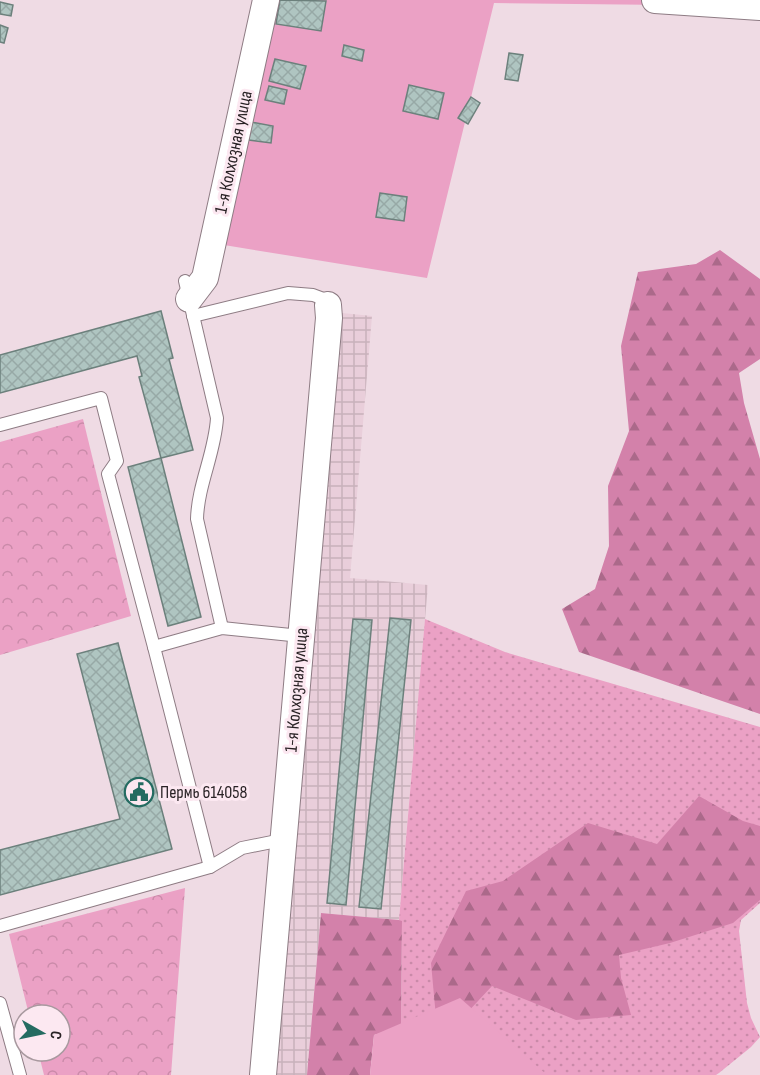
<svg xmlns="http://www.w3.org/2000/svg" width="760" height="1075" font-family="'Sofia Sans Condensed',sans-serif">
<defs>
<pattern id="industrial-grid" width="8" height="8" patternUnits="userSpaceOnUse" patternTransform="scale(1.5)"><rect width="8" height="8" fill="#e9ceda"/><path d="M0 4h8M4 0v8" fill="none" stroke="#c8b1bb"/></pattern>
<pattern id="grass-dots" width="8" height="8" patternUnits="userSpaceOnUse" patternTransform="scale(1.5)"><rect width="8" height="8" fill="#eba1c5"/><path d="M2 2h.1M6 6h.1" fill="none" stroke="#ca8aa9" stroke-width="1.8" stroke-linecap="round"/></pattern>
<pattern id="forest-firs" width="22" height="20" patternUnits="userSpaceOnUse" patternTransform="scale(1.5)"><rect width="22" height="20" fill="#d381aa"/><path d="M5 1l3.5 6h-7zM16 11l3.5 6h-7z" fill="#ab698a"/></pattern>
<pattern id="park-crowns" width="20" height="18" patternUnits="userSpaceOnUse" patternTransform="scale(1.5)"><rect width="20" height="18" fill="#eba1c5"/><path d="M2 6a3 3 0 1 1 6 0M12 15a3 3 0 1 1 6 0" fill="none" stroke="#ca8aa9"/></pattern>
<pattern id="building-cross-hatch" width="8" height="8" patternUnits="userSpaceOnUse" patternTransform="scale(1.5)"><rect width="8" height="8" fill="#afc5c1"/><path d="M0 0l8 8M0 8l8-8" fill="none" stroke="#97a9a6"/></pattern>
</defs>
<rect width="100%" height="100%" fill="#efdbe4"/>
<path fill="url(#industrial-grid)" d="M 342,313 L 372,316 L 350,578 L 428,585 L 399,920 L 321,913 L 307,1075 L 276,1075 Z"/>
<path fill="url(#grass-dots)" d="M 425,619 L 505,652 L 760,727 L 760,903 L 741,920 L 739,931 L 747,1003 L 751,1018 L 760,1037 L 751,1047 L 719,1073 L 716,1075 L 534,1075 L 401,1027 L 402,922 L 399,920 Z"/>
<g fill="url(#forest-firs)">
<path d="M 720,250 L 760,279 L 760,359 L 739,373 L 744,403 L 760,459 L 760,714 L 579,652 L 562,609 L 595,589 L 609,546 L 608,486 L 629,431 L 621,346 L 638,272 L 696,264 Z"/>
<path d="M 699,796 L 743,821 L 760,826 L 760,900 L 733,923 L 670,943 L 619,955 L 621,978 L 631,1015 L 576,1020 L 492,986 L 464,1016 L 438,1039 L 431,963 L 466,891 L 503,881 L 588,823 L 657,844 Z"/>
<path d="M 321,913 L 399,920 L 402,921 L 401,1027 L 374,1035 L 370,1075 L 307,1075 Z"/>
</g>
<g fill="url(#park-crowns)">
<path d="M 83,419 L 131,616 L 0,655 L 0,442 Z"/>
<path d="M 185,888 L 171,1075 L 44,1075 L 38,1051 L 60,1051 L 60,1015 L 29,1015 L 9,934 Z"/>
</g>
<g fill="#eba1c5">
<path d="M 261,0 L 760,0 L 760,6 L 494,3 L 427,278 L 224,245 Z"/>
<path d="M 460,998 L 547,1075 L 370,1075 L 374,1035 Z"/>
</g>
<g fill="url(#building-cross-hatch)" stroke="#6c807c" stroke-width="1.5">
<path d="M 280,0 L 326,1 L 321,31 L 276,24 Z"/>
<path d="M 0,2 L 13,5 L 11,16 L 0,14 Z"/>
<path d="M 0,25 L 8,28 L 4,43 L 0,42 Z"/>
<path d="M 344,45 L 364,50 L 362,61 L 342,56 Z"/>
<path d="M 509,53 L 523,55 L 518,81 L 505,79 Z"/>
<path d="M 275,59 L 306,66 L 300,89 L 269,81 Z"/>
<path d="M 409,85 L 444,93 L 438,119 L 403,111 Z"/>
<path d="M 269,86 L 287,90 L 284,104 L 265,100 Z"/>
<path d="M 471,97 L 480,103 L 468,124 L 458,118 Z"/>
<path d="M 251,122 L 273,126 L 271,143 L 249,140 Z"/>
<path d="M 380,193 L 407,197 L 404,221 L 376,217 Z"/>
<path d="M 161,311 L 173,358 L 169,359 L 193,450 L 161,458 L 139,377 L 142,376 L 137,356 L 0,393 L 0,355 Z"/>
<path d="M 161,458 L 201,617 L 168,626 L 128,467 Z"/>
<path d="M 390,618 L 411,620 L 381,909 L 359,907 Z"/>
<path d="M 353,619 L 372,620 L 346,905 L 327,903 Z"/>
<path d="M 118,643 L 172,849 L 0,895 L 0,850 L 120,819 L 77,654 Z"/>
</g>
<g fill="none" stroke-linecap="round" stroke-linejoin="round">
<g stroke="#8e7c84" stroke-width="14">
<g id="lane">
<path d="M 185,281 L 217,418 C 215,453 198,484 197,519 L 222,628"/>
<path d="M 193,316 L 288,293 L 313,295 L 321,298 L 328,305"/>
<path d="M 0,425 L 101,398 L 117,461 L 108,474 L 154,647 L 210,867"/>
<path d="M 154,647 L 222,628 L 301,636"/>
<path d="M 0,926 L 210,867 L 242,848 L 282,840"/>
<path d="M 0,1003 L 20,1075"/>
</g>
</g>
<g stroke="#8e7c84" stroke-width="28">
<g id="street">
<path d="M 655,0 L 760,7"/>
<path d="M 189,299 L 205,278 L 266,0"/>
<path d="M 263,1075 L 329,318 L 328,305"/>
</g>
</g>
<use href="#lane" stroke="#fff" stroke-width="12"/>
<use href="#street" stroke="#fff" stroke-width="26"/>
</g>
<defs>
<g id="civic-ring" transform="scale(1.5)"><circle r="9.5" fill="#fce8f1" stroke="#246b61" stroke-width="1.5"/><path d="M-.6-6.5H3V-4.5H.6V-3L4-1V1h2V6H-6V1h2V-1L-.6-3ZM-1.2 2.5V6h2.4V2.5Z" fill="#246b61"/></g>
</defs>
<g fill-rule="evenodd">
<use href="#civic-ring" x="139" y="792"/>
</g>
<g text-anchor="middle" stroke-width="6" stroke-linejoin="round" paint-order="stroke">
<g font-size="18" fill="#292225" stroke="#fce8f1">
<text transform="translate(233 152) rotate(-78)" y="6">1-я Колхозная улица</text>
<text transform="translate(296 690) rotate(-85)" y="6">1-я Колхозная улица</text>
</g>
<g font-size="18" fill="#292225" stroke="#fce8f1" text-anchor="start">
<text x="160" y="798">Пермь 614058</text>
</g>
</g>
<g transform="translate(42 1033) rotate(99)"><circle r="28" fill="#fce8f1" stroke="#a8999f" stroke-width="1.5"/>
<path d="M0-4.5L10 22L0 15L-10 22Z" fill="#246b61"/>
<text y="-9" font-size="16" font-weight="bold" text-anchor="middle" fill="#292225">С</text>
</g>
</svg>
